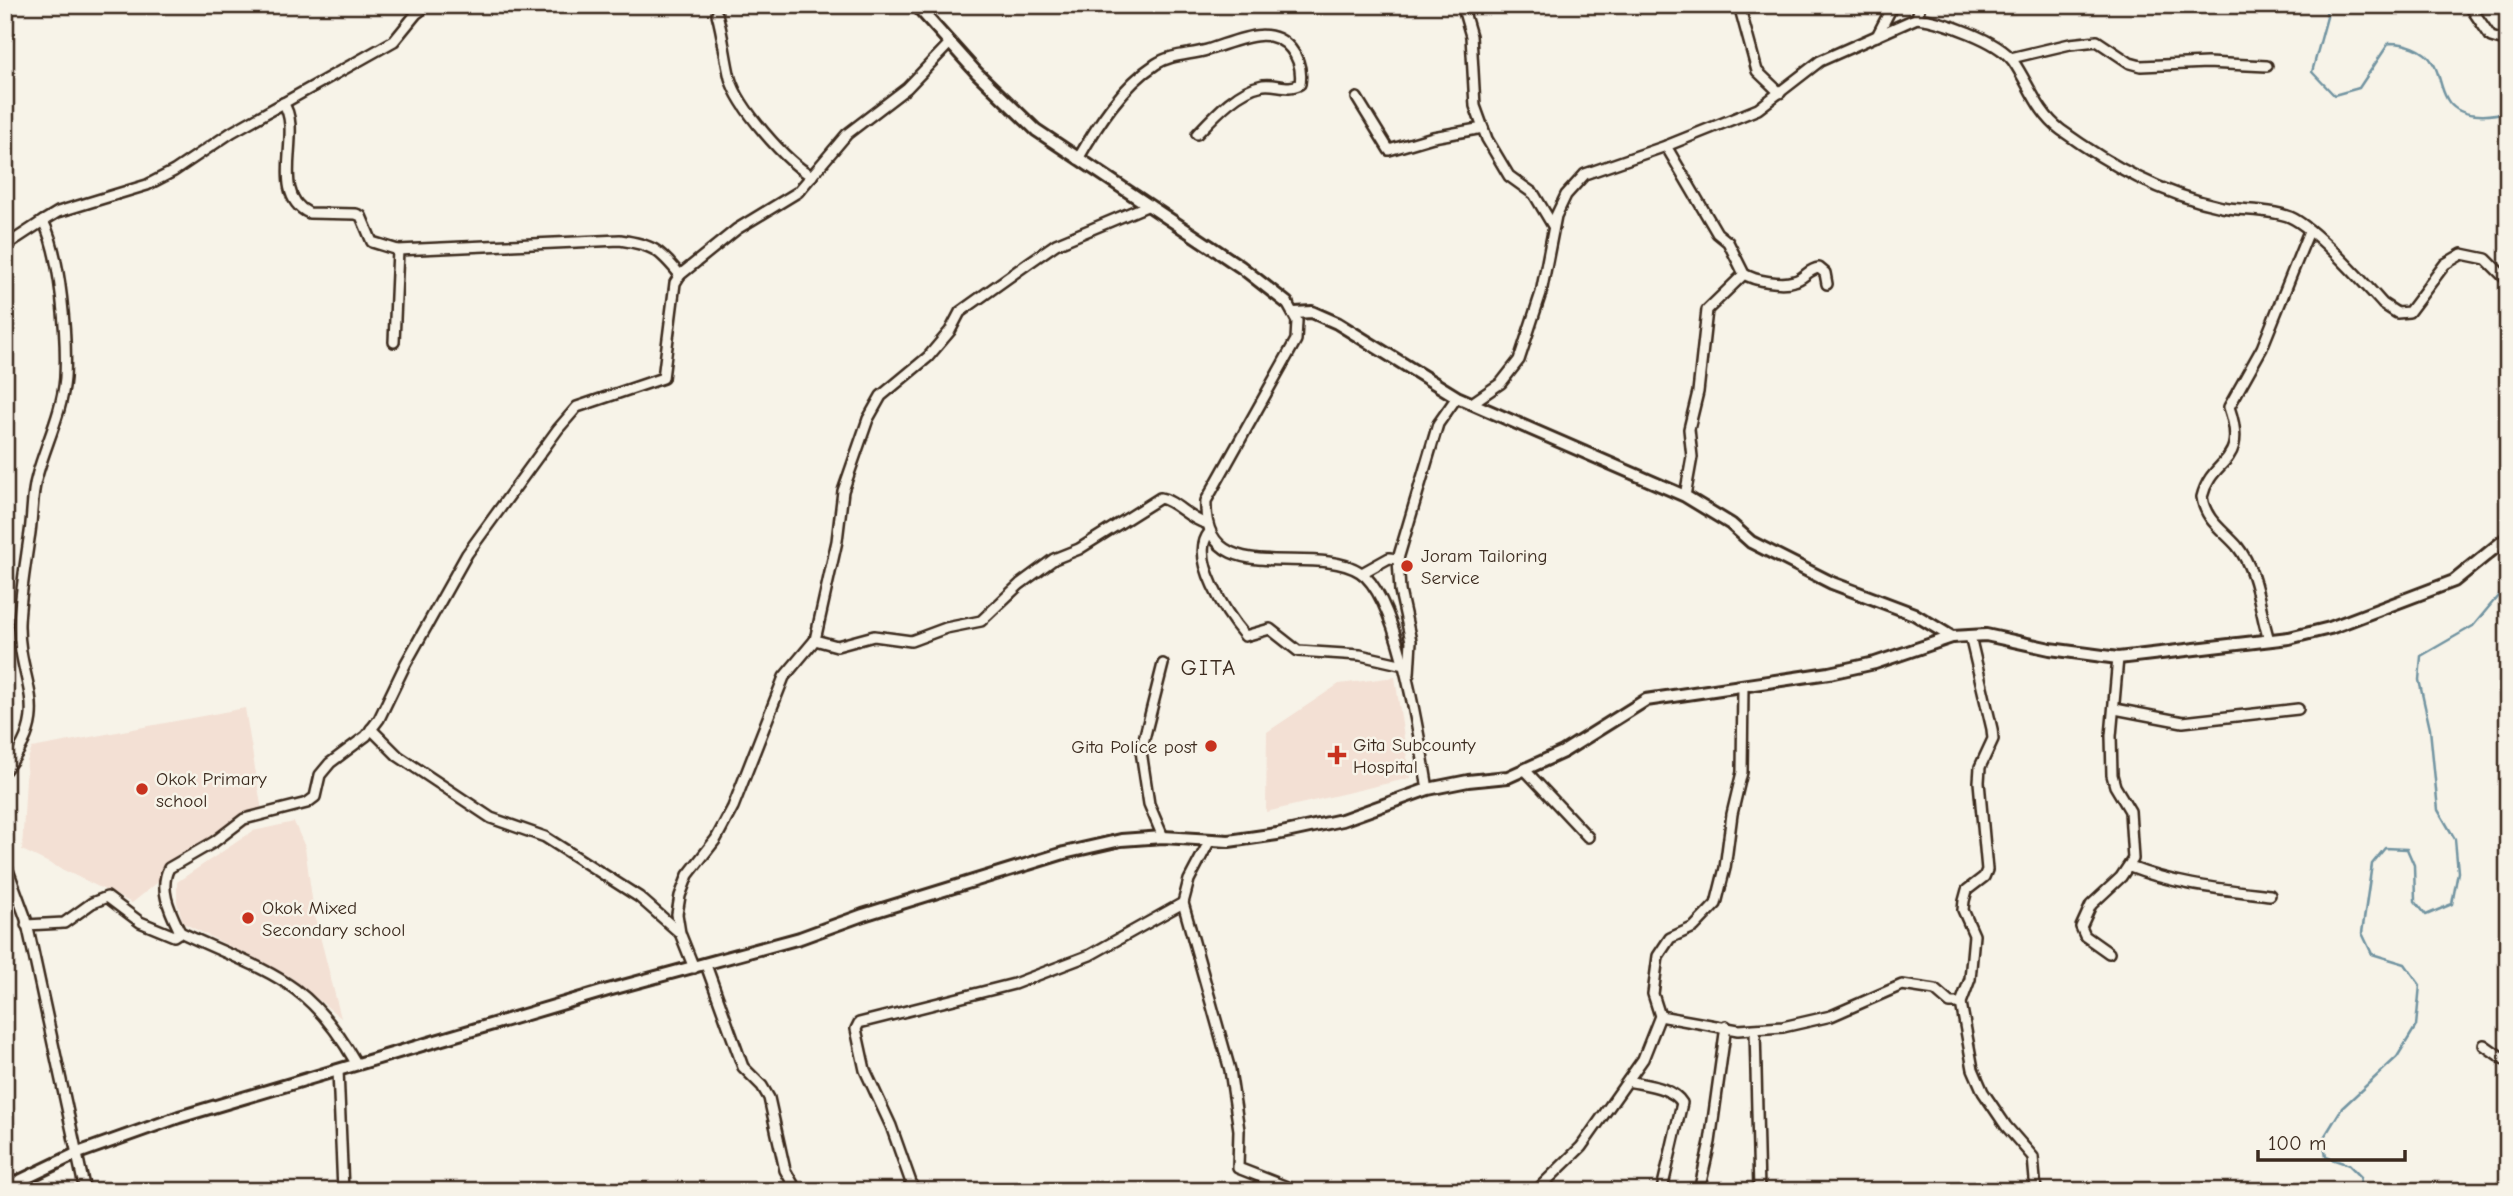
<svg xmlns="http://www.w3.org/2000/svg" width="2513" height="1196" font-family="'Comic Neue',sans-serif">
<rect width="100%" height="100%" fill="#f7f3e8"/>
<filter id="ink" filterUnits="userSpaceOnUse"><feTurbulence type="fractalNoise" baseFrequency=".0143" numOctaves="2"/><feDisplacementMap in="SourceGraphic" scale="14" xChannelSelector="R" yChannelSelector="G"/><feConvolveMatrix kernelMatrix="1 2 1 2 8 2 1 2 1" color-interpolation-filters="sRGB"/></filter>
<g filter="url(#ink)">
<g fill="#f3e0d4">
<path d="M 1395,677 L 1410,778 L 1266,812 L 1267,732 L 1339,684 Z"/>
<path d="M 245,708 L 263,817 L 162,879 L 132,903 L 22,850 L 27,761 L 32,748 Z"/>
<path d="M 294,822 L 305,847 L 314,913 L 341,1018 L 289,976 L 183,923 L 177,902 L 177,882 L 253,831 Z"/>
</g>
<g fill="none" stroke-linecap="round" stroke-linejoin="round">
<g stroke="#7294a1" stroke-width="2.5">
<path d="M 2325,5 L 2327,17 L 2312,72 L 2334,95 L 2359,88 L 2389,43 C 2405,43 2424,48 2433,63 C 2440,73 2440,88 2447,99 C 2458,119 2489,117 2508,111"/>
<path d="M 2359,1191 L 2361,1177 L 2349,1165 L 2326,1157 L 2323,1139 L 2342,1108 L 2397,1057 L 2416,1026 L 2420,985 L 2405,964 L 2372,954 L 2362,933 L 2372,864 L 2385,848 L 2407,849 L 2414,865 L 2415,901 L 2426,915 L 2452,904 L 2458,872 L 2455,839 L 2438,810 L 2430,729 L 2419,680 L 2421,656 L 2473,626 L 2508,584"/>
</g>
<g stroke="#3b2a1e" stroke-width="14">
<g id="minor">
<path d="M 1462,5 L 1471,36 L 1475,106 L 1487,139 L 1509,176 L 1534,194 L 1553,226"/>
<path d="M 1739,5 L 1757,71 L 1780,93"/>
<path d="M 2469,5 L 2491,37 L 2508,42"/>
<path d="M 717,14 C 723,35 725,57 730,78 C 738,107 786,162 812,176"/>
<path d="M 1917,18 L 1920,5"/>
<path d="M 1877,36 L 1892,7"/>
<path d="M 2011,58 L 2070,44 L 2097,41 L 2130,63 L 2141,66 L 2207,63 L 2267,66"/>
<path d="M 1357,98 L 1389,150 L 1433,137 L 1483,128"/>
<path d="M 283,103 C 304,131 268,194 309,213 L 356,214 L 361,216 L 372,242 L 398,250 L 394,342"/>
<path d="M 1666,146 L 1717,233 L 1728,242 L 1744,274 C 1755,281 1782,285 1794,281 C 1804,279 1808,269 1819,268 L 1825,273 L 1827,284"/>
<path d="M 1078,159 C 1098,124 1122,86 1156,64 C 1171,54 1190,55 1207,50 C 1235,42 1269,22 1291,49 C 1299,59 1302,71 1300,84 C 1288,91 1276,83 1263,85 C 1237,90 1214,116 1197,134"/>
<path d="M 5,246 L 43,221"/>
<path d="M 398,250 L 620,240 C 653,245 659,249 680,275"/>
<path d="M 1287,303 L 1297,321 L 1296,340 L 1206,501 C 1202,593 1312,541 1360,572 C 1399,597 1420,743 1428,789"/>
<path d="M 1472,403 L 1501,383 L 1519,360 L 1541,293 L 1556,216 L 1566,195 L 1585,174 L 1666,146 L 1758,109 L 1820,61 L 1917,18 C 1942,21 1998,40 2013,61 C 2029,84 2037,112 2061,130 C 2111,166 2161,194 2222,207 C 2244,211 2269,209 2290,217 C 2314,227 2364,283 2383,304 L 2397,313 L 2409,312 L 2445,264 L 2462,254 L 2486,259 L 2508,281"/>
<path d="M 1685,496 L 1692,457 L 1689,429 L 1698,392 L 1707,310 L 1744,274"/>
<path d="M 1209,533 C 1189,557 1227,615 1245,636 L 1270,629 L 1298,651 L 1360,655 L 1404,665"/>
<path d="M 1362,573 L 1389,558 L 1398,559"/>
<path d="M 1970,636 L 1992,729 L 1993,739 L 1980,767 L 1979,782 L 1987,870 L 1984,877 L 1967,890 L 1964,901 L 1963,910 L 1974,935 L 1970,979 L 1961,1003 L 1973,1069 L 1983,1092 L 2006,1126 L 2033,1157 L 2036,1191"/>
<path d="M 815,640 L 837,646 L 874,636 L 911,641 L 946,628 L 981,621 L 1020,584 L 1054,559 L 1079,549 L 1160,498 C 1174,500 1188,518 1205,523"/>
<path d="M 2269,640 C 2259,609 2258,572 2237,546 C 2223,530 2205,520 2202,497 C 2212,456 2249,466 2229,407 L 2262,348 L 2309,231"/>
<path d="M 1163,664 L 1141,751 L 1149,804 L 1163,837"/>
<path d="M 1409,674 L 1411,641 L 1400,591 L 1398,559 L 1438,424 L 1457,397"/>
<path d="M 2115,709 L 2183,722 L 2298,709"/>
<path d="M 371,729 L 398,756 L 491,818 L 545,837 L 639,897 L 680,933"/>
<path d="M 5,770 C 55,710 18,685 19,624 C 20,596 25,567 29,539 C 33,518 31,496 37,476 C 46,443 62,413 65,378 C 67,339 61,255 43,221 L 58,212 L 147,185 L 174,171 L 232,132 L 394,41 L 416,14 L 428,5"/>
<path d="M 1526,771 L 1588,837"/>
<path d="M 1209,842 L 1189,880 L 1183,903 L 1230,1070 L 1239,1130 L 1238,1168 L 1297,1191"/>
<path d="M 5,862 L 26,919 L 85,1191"/>
<path d="M 2130,867 C 2176,885 2221,889 2270,895"/>
<path d="M 26,925 L 64,923 L 92,903 L 107,897 L 140,922 L 174,936 L 180,932 C 264,972 306,975 356,1063"/>
<path d="M 180,932 C 171,913 158,889 169,868 L 214,842 L 244,819 L 307,803 L 315,797 L 320,775 L 330,763 L 366,736 L 379,719 L 406,663 L 467,554 L 558,429 L 577,407 L 663,378 L 675,283 L 680,275 L 737,229 L 798,192 L 847,134 L 907,88 L 949,44"/>
<path d="M 2109,953 L 2085,936 L 2081,927 L 2091,905 L 2121,877 L 2133,859 L 2130,811 L 2115,786 L 2112,775 L 2111,736 L 2118,658"/>
<path d="M 706,965 L 743,1067 L 762,1086 L 769,1098 L 785,1170 L 797,1191"/>
<path d="M 694,968 L 680,933 L 677,914 L 680,896 L 688,875 L 716,839 L 733,807 L 784,677 L 815,640 L 837,541 L 843,491 L 868,419 L 881,396 L 928,357 L 950,331 L 960,312 L 1030,262 L 1056,244 L 1149,205"/>
<path d="M 1660,1016 L 1738,1030 L 1783,1027 L 1831,1016 L 1902,985 L 1935,990 L 1950,1003 L 1961,1003"/>
<path d="M 1755,1030 L 1759,1191"/>
<path d="M 2484,1045 L 2508,1062"/>
<path d="M 338,1070 L 343,1191"/>
<path d="M 1628,1081 C 1645,1085 1673,1087 1682,1103 L 1663,1185 L 1664,1191"/>
<path d="M 1701,1182 L 1710,1142 L 1726,1026"/>
<path d="M 914,1191 L 891,1126 L 865,1070 L 856,1029 L 859,1023 L 1014,984 L 1090,955 L 1183,903"/>
<path d="M 1536,1191 L 1581,1147 L 1643,1059 L 1660,1016 L 1653,994 L 1658,956 L 1670,938 L 1694,927 L 1716,904 L 1725,868 L 1732,814 L 1742,772 L 1743,686"/>
</g>
</g>
<g stroke="#3b2a1e" stroke-width="16">
<g id="tertiary">
<path d="M 916,5 L 977,73 L 1036,130 L 1241,267 L 1287,303"/>
<path d="M 1295,313 L 1312,312 L 1337,323 L 1457,397 L 1685,496 L 1731,524 L 1751,542 L 1832,583 L 1914,614 L 1952,637"/>
<path d="M 5,1188 L 78,1153 L 179,1117 L 608,990 L 800,938 L 863,915 L 1064,853 L 1121,840 L 1163,837 L 1229,841 L 1277,834 L 1342,820 L 1428,789 L 1468,781 L 1508,777 L 1563,752 L 1646,700 L 1829,673 L 1875,663 L 1952,637 L 1986,635 L 2050,649 L 2118,658 L 2289,638 L 2330,628 L 2454,581 L 2508,537"/>
</g>
</g>
<use href="#minor" stroke="#f7f3e8" stroke-width="9"/>
<use href="#tertiary" stroke="#f7f3e8" stroke-width="10"/>
</g>
</g>
<g fill="#c8321e" stroke="#f7f3e8" stroke-width="2.5">
<circle cx="1407" cy="566" r="7"/>
<circle cx="1211" cy="746" r="7"/>
<path d="M1333.5 744.5h7v7h7v7h-7v7h-7v-7h-7v-7h7z"/>
<circle cx="142" cy="789" r="7"/>
<circle cx="248" cy="918" r="7"/>
</g>
<g text-anchor="middle" stroke-width="5" stroke-linejoin="round" paint-order="stroke">
<g font-size="19" fill="#3b2a1e" stroke="#f7f3e8" text-anchor="start">
<text x="1421" y="562">Joram Tailoring<tspan x="1421" dy="22">Service</tspan></text>
<text x="1353" y="751">Gita Subcounty<tspan x="1353" dy="22">Hospital</tspan></text>
<text x="1197" y="753" text-anchor="end">Gita Police post</text>
<text x="156" y="785">Okok Primary<tspan x="156" dy="22">school</tspan></text>
<text x="262" y="914">Okok Mixed<tspan x="262" dy="22">Secondary school</tspan></text>
</g>
<g font-size="23" letter-spacing="2" fill="#3b2a1e" stroke="#f7f3e8">
<text x="1209" y="675">GITA</text>
</g>
</g>
<rect width="2513" height="1196" fill="none" stroke="#f7f3e8" stroke-width="28"/>
<rect x="14" y="14" width="2485" height="1168" fill="none" stroke="#3b2a1e" stroke-width="2.5" filter="url(#ink)"/>
<path d="M2258 1150v10h147v-10" fill="none" stroke="#3b2a1e" stroke-width="3.5"/>
<text x="2268" y="1150" font-size="21" fill="#3b2a1e" stroke="#f7f3e8" stroke-width="5" paint-order="stroke">100 m</text>
</svg>
